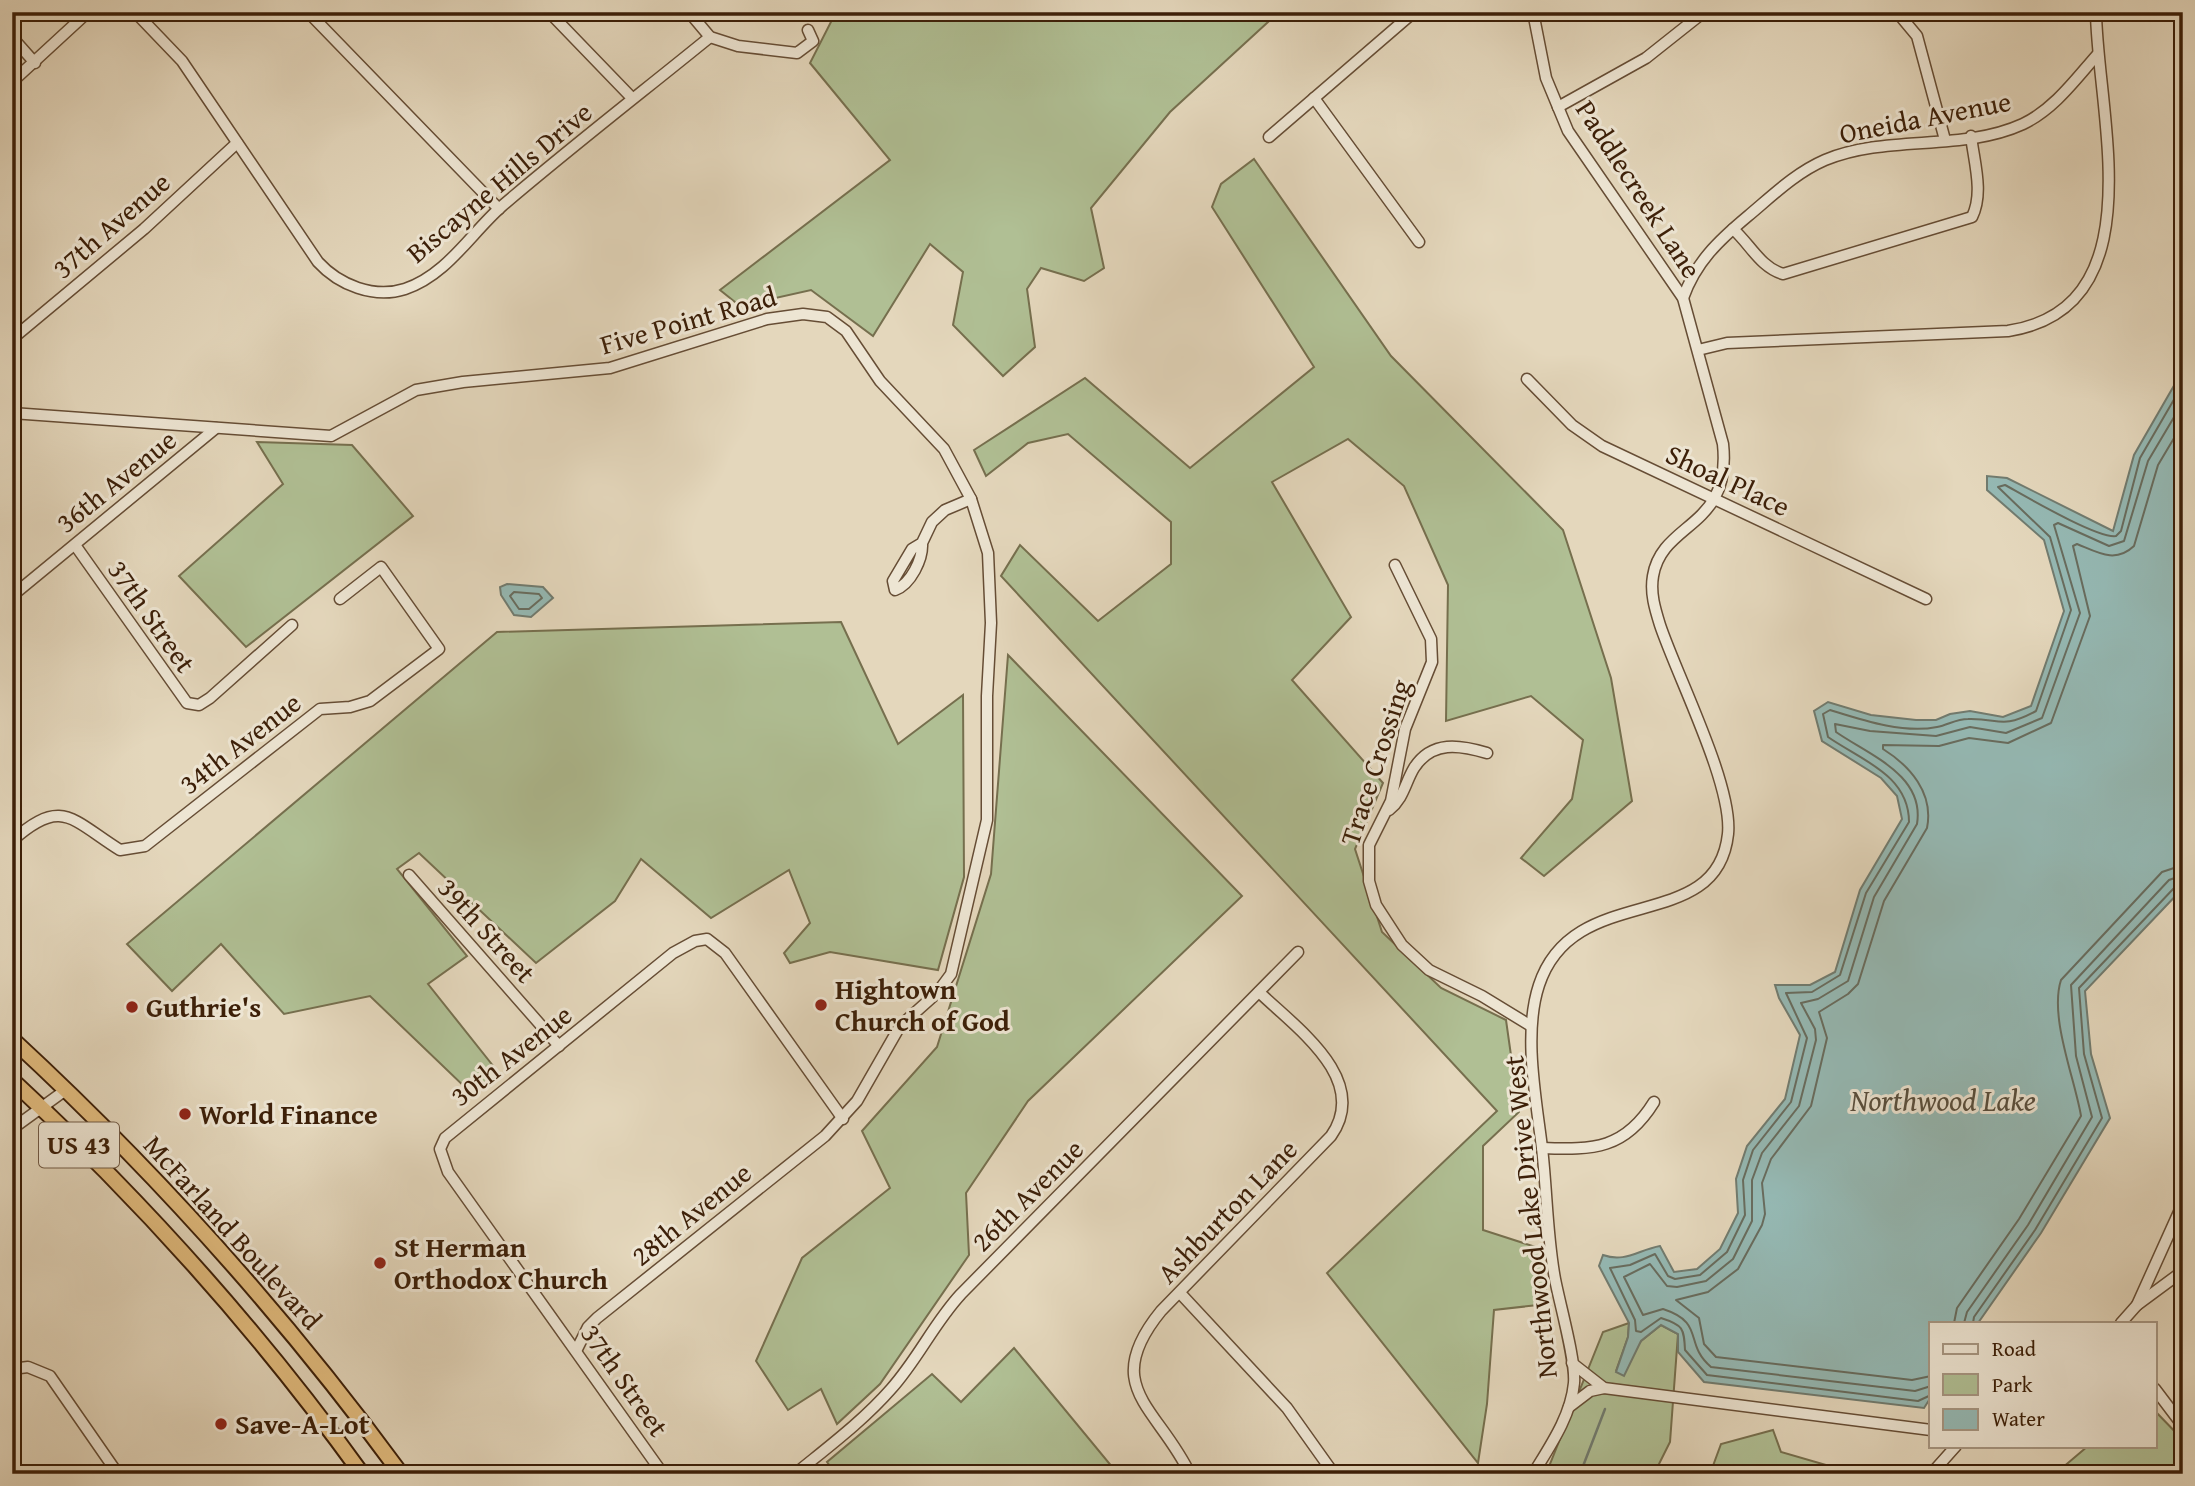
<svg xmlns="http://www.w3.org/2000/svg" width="2195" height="1486" font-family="'Gentium Book Plus',serif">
<rect width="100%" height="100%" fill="#e4d7bc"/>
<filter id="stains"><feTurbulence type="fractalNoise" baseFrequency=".00286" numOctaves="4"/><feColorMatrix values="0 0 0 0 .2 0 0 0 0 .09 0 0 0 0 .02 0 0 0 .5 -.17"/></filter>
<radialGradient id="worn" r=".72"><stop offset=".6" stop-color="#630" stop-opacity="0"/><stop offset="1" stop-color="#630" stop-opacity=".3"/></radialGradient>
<g fill="#b0bf94" stroke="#766f4e" stroke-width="2">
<path d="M 836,12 L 1279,12 L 1170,112 L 1091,208 L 1104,268 L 1084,281 L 1041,268 L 1027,289 L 1035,347 L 1003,376 L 953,325 L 963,272 L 930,244 L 873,336 L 811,290 L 740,306 L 720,290 L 890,160 L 810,63 Z"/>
<path d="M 1254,159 L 1391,356 L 1563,530 L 1611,678 L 1632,801 L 1544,876 L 1521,858 L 1572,799 L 1583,740 L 1531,696 L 1446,721 L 1448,585 L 1404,486 L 1348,439 L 1272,482 L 1351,617 L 1292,680 L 1383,783 L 1355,849 L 1382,932 L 1441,988 L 1506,1020 L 1519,1112 L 1483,1146 L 1483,1230 L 1542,1249 L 1547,1304 L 1494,1310 L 1487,1404 L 1478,1463 L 1327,1273 L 1497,1111 L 1001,576 L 1020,545 L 1098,621 L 1171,564 L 1171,522 L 1068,434 L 1028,443 L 986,476 L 974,450 L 1085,378 L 1190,468 L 1314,367 L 1212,207 L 1221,184 Z"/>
<path d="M 257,442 L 352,445 L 413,516 L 246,647 L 179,576 L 283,484 Z"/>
<path d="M 841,622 L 898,744 L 963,695 L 964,877 L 938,970 L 830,952 L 790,963 L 784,953 L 810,923 L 789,870 L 711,918 L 641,859 L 615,901 L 536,963 L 419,853 L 397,869 L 467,956 L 428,984 L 498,1072 L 471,1093 L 370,996 L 284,1014 L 221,944 L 172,991 L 127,944 L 497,632 Z"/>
<path d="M 1008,655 L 1242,896 L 1028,1101 L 966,1193 L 969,1255 L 880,1384 L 837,1424 L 821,1389 L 788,1410 L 756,1361 L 802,1258 L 890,1188 L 862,1131 L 937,1047 L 991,874 Z"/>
<path d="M 1629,1323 L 1628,1337 L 1616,1371 L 1641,1341 L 1661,1325 L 1678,1334 L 1670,1442 L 1654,1474 L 1546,1474 L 1603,1332 Z"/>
<path d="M 1014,1348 L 1118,1474 L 1037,1474 L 1032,1469 L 1024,1474 L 836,1474 L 827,1462 L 932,1374 L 961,1402 Z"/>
<path d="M 2155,1411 L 2183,1440 L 2183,1474 L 2055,1474 L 2088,1446 L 2155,1446 Z"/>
<path d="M 1773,1430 L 1781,1452 L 1857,1474 L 1710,1474 L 1721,1444 Z"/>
</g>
<g fill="#95b9b4" stroke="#717b6f" stroke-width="2">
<path d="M 2183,370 L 2183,888 L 2085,991 L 2091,1054 L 2110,1118 L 2041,1233 L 1978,1323 L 1931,1323 L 1931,1397 L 1924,1408 L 1704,1382 L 1678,1352 L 1678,1334 L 1661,1325 L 1641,1341 L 1624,1376 L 1616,1372 L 1628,1337 L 1629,1323 L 1599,1266 L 1603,1255 C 1625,1263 1638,1250 1660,1246 L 1674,1272 L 1697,1269 L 1720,1249 L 1738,1213 L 1736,1179 L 1747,1146 L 1785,1099 L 1800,1035 L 1779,998 L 1775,985 L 1810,985 L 1835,972 L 1860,890 L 1902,819 L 1897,796 L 1881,778 L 1822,741 L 1814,711 L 1828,702 L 1871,715 L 1916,720 L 1936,720 L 1950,714 L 1970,711 L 2003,717 L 2031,706 L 2064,611 L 2044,540 L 1987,490 L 1987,476 L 2007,478 L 2113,531 L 2134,455 Z"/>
<path d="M 507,584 L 543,587 L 553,598 L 531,617 L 514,615 L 501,595 L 500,587 Z"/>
</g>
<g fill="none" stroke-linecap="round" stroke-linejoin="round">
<g stroke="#686c5e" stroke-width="2">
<path d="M 514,592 L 539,594 L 542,598 L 529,609 L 519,609 L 510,596 Z"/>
<path d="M 1954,1323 L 1957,1308 L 2019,1219 L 2081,1116 C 2075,1079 2049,1017 2061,980 L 2162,872 L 2183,865"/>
<path d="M 1964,1323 L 1967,1312 L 2028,1225 L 2092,1117 L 2076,1056 L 2071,985 L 2169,880 L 2183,875"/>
<path d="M 1973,1323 L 1974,1317 L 2035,1230 L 2102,1118 L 2084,1054 L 2079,988 L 2175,887 L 2183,884"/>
<path d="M 1931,1376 L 1912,1380 L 1716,1357 L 1704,1344 L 1699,1318 L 1676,1300 L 1708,1292 L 1738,1269 L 1762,1225 L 1765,1214 L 1762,1183 L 1771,1159 L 1811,1106 L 1827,1038 L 1819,1012 L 1848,994 L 1858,984 L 1884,901 L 1927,828 C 1934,793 1910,766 1883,749 L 1883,745 L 1939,746 L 1969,738 L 2008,743 L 2051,723 L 2090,616 L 2073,546 L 2077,544 C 2097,552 2115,564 2134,546 L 2158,465 L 2183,423"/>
<path d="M 1931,1386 L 1915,1391 L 1711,1367 C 1683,1343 1706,1323 1663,1309 L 1643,1315 L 1624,1277 L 1650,1264 L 1667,1286 L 1677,1287 L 1706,1281 L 1733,1259 L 1752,1221 L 1752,1180 L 1762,1153 L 1799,1106 L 1816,1040 L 1815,1029 L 1801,1003 L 1818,999 L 1848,981 L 1874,897 L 1917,824 C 1925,775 1869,755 1836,732 L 1835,724 L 1870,731 L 1936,736 L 1970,727 L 2006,733 L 2042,718 L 2080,613 L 2054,525 L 2058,523 L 2109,546 L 2124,541 L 2148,461 L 2183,402"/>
<path d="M 1931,1395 L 1918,1401 L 1707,1375 L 1685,1350 C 1684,1328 1683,1325 1661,1318 L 1641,1332 L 1636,1331 L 1635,1320 L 1610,1268 L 1630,1265 L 1655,1254 L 1668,1276 L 1675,1279 L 1700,1275 L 1727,1252 L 1745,1215 L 1743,1180 L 1753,1150 L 1791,1102 L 1807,1038 L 1786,993 L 1812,992 L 1840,975 L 1866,893 L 1909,822 C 1909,775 1861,760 1828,737 L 1823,714 L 1830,710 C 1862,720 1903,734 1937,727 C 1948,725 1956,719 1968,719 C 2001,718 2000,730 2036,711 L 2071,610 L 2050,537 L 1998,487 L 2005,485 C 2025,496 2098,539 2116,536 L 2121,531 L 2140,458 L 2183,384"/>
</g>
<path stroke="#717b6f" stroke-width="2.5" d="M 1580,1474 L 1605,1409"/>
<g stroke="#664d35" stroke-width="13">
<g id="minor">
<path d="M 135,12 L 182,61 L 318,262 C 339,285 374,299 405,289 C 447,275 471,233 502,206 C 570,148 641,93 710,37"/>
<path d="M 308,12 L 499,209"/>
<path d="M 549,12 L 632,98"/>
<path d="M 689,12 L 710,37 L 738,46 L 797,53 L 813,41 L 808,30"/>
<path d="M 1897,12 L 1917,36 L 1945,140"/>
<path d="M 12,37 L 35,63"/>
<path d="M 12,82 L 88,12"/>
<path d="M 1314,98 L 1419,242"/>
<path d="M 1558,107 L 1646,58 L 1704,12"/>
<path d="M 1269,137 L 1414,12"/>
<path d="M 1733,229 C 1750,244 1760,267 1783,274 L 1972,217 C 1984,193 1974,162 1971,136"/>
<path d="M 1683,298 C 1696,262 1718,241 1748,216 C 1772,196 1795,173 1825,160 C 1887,134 1962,152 2023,124 C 2054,109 2075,80 2097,55"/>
<path d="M 12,339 L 144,229 L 237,143"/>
<path d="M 1698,350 L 1727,343 L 2008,331 C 2157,308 2097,113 2096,12"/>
<path d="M 1527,379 L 1572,425 L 1602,446 L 1926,599"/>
<path d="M 12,413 L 331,436 L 416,390 L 463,382 L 610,368 L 767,319 L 803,314 L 827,317 L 846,331 L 880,381 L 944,449 L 971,499 L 988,553 L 991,623 L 987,696 L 987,820 L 951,974 L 937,993 L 900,1026 L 857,1101 L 825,1136 L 597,1318 L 588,1327 L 576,1351"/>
<path d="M 922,543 C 923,559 911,584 895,590 L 893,581 L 912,549 L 922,543 L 932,522 L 945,510 L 971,499"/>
<path d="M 75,545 L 187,703 L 199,705 L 210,698 L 292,625"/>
<path d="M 1395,565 L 1431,639 L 1432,662 L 1405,729 L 1391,801 L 1369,845 L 1369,881 L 1376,905 L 1402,945 L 1429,970 L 1482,996 L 1531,1026"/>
<path d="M 12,596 L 216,428"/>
<path d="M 1389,810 C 1404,798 1405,783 1414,768 C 1432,740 1460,745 1487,753"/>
<path d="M 12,841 C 62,796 72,820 120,850 L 145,846 L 320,709 L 350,707 L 370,701 L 439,649 L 381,567 L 340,599"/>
<path d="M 409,875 L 559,1046"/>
<path d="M 12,1129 L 67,1089"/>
<path d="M 1542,1148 C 1594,1150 1625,1149 1654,1102"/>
<path d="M 1180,1293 L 1287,1408 L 1334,1474"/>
<path d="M 2137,1305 L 2183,1271"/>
<path d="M 2121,1323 L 2137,1305 L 2183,1203"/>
<path d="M 1572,1363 L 1604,1388 L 1931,1430"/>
<path d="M 12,1369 L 28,1367 L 50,1376 L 118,1474"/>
<path d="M 2155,1389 L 2183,1426"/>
<path d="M 1569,1407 L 1590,1391 L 1604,1388"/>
<path d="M 663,1474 L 448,1172 L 440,1149 L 445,1138 L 673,953 L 695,941 L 707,939 L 725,953 L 843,1119"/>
<path d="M 795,1474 C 828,1447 863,1421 891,1389 C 918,1359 934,1323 961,1294 L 1298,952"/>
<path d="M 1190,1474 C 1158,1407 1099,1387 1161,1311 L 1331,1136 C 1371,1079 1295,1027 1259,992"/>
<path d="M 1533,1474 C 1550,1446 1571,1416 1574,1383 C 1576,1361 1560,1305 1555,1279 C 1547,1236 1547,1191 1542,1148 C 1536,1098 1523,1033 1539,985 C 1574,879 1717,937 1728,834 C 1733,785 1677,676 1660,625 C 1655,609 1650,593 1653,576 C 1662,521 1732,529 1723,444 L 1683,298 L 1568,131 L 1546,78 L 1533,12"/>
<path d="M 1931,1474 L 1956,1446"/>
</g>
</g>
<g stroke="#3c1f08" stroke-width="18">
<g id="highway">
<path d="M 12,1039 C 156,1172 285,1316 401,1474"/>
<path d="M 12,1080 C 141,1200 259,1331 362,1474"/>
</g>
</g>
<use href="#minor" stroke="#ede5d3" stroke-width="10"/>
<use href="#highway" stroke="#e2bc7e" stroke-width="14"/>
</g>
<g fill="#8f2418" stroke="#ede5d3" stroke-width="2.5">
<circle cx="821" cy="1005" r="7"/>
<circle cx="132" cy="1007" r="7"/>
<circle cx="185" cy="1114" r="7"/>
<circle cx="380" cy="1263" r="7"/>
<circle cx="221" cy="1424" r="7"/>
</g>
<g text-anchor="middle" stroke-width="6" stroke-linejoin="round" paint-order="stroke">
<rect fill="#ede5d3" stroke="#715a45" stroke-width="2" x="39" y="1122.5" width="80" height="45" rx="5"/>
<g font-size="26" font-weight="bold" fill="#3c1f08">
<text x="79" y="1154">US 43</text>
</g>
<g font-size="28" fill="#3c1f08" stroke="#ede5d3">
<text transform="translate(1925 117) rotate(-11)" y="10">Oneida Avenue</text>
<text transform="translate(499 182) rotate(-40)" y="10">Biscayne Hills Drive</text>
<text transform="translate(1639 189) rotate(57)" y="10">Paddlecreek Lane</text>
<text transform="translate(111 225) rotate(-41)" y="10">37th Avenue</text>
<text transform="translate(688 320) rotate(-16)" y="10">Five Point Road</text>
<text transform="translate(1728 480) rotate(25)" y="10">Shoal Place</text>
<text transform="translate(116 481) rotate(-39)" y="10">36th Avenue</text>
<text transform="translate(152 616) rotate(55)" y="10">37th Street</text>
<text transform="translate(240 743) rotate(-38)" y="10">34th Avenue</text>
<text transform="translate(1375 762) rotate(-72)" y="10">Trace Crossing</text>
<text transform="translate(487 930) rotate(48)" y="10">39th Street</text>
<text transform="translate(511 1055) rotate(-38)" y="10">30th Avenue</text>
<text transform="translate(1027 1195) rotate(-45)" y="10">26th Avenue</text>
<text transform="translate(1227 1211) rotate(-46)" y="10">Ashburton Lane</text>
<text transform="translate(691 1214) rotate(-39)" y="10">28th Avenue</text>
<text transform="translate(1530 1217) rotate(-96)" y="10">Northwood Lake Drive West</text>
<text transform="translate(233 1232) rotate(48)" y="10">McFarland Boulevard</text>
<text transform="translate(625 1380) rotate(55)" y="10">37th Street</text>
</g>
<g font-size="28" font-weight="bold" fill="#3c1f08" stroke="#ede5d3" text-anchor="start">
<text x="835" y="999">Hightown<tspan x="835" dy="32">Church of God</tspan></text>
<text x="146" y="1017">Guthrie's</text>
<text x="199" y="1124">World Finance</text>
<text x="394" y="1257">St Herman<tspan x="394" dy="32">Orthodox Church</tspan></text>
<text x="235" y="1434">Save-A-Lot</text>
</g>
<g font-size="30" font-style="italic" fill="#574d3c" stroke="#ede5d3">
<text x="1943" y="1111">Northwood Lake</text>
</g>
</g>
<rect width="2195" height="1486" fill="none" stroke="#e4d7bc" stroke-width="42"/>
<rect x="14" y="14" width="2167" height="1458" fill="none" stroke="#3c1f08" stroke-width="3.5"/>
<rect x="21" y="21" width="2153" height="1444" fill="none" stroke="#3c1f08" stroke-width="2"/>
<rect x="1929" y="1322" width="228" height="126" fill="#ede5d3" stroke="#a69682" stroke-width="2"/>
<rect x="1943" y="1344" width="35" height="10" fill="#ede5d3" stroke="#a69682" stroke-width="2"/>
<text x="1992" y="1356" font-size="21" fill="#3c1f08">Road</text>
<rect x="1943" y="1374" width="35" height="21" fill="#b0bf94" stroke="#a69682" stroke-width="2"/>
<text x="1992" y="1392" font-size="21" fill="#3c1f08">Park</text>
<rect x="1943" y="1409" width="35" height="21" fill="#95b9b4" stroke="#a69682" stroke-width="2"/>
<text x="1992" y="1426" font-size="21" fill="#3c1f08">Water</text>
<rect width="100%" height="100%" filter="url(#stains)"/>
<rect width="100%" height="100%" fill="url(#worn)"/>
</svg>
